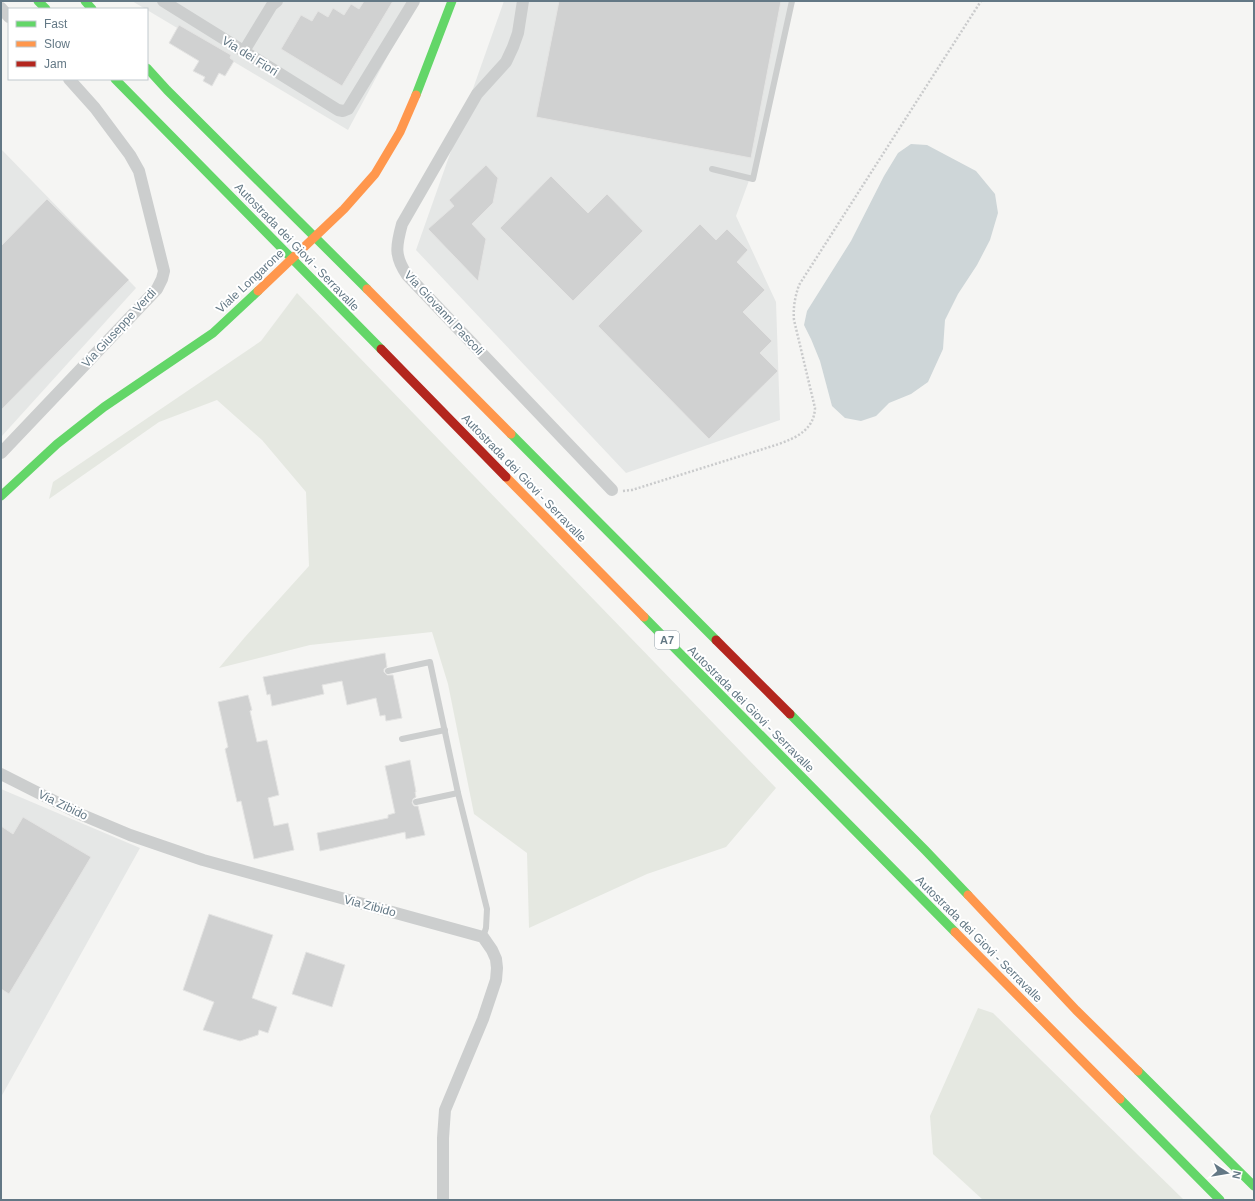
<svg xmlns="http://www.w3.org/2000/svg" width="1255" height="1201" font-family="Helvetica,sans-serif">
<rect width="100%" height="100%" fill="#f5f5f3"/>
<g fill="#e5e7e6">
<path d="M 132,1 L 417,1 L 348,130 Z"/>
<path d="M 504,1 L 790,1 L 766,134 L 736,216 L 776,302 L 780,420 L 626,473 L 416,250 Z"/>
<path d="M 1,149 L 136,288 L 1,437 Z"/>
<path d="M 1,789 L 140,848 L 1,1097 Z"/>
</g>
<g fill="#e5e8e1">
<path d="M 297,293 L 776,788 L 726,847 L 647,874 L 529,928 L 527,853 L 474,814 L 448,684 L 432,632 L 310,645 L 219,668 L 245,637 L 309,566 L 306,492 L 262,440 L 217,400 L 159,422 L 49,499 L 53,482 L 261,341 Z"/>
<path d="M 978,1008 L 993,1013 L 1184,1200 L 983,1200 L 933,1154 L 930,1116 Z"/>
</g>
<path fill="#ced6d8" d="M 911,144 L 927,145 L 976,171 L 995,194 L 998,213 L 990,240 L 977,265 L 958,294 L 945,320 L 943,349 L 928,382 L 911,394 L 889,403 L 876,416 L 861,421 L 845,418 L 832,406 L 820,361 L 811,339 L 804,325 L 807,311 L 851,241 L 884,176 L 898,153 Z"/>
<g fill="#d0d1d1" stroke="#e4e4e3">
<path d="M 364,1 L 393,1 L 342,86 L 281,49 L 301,15 L 312,21 L 318,11 L 328,17 L 333,8 L 344,15 L 351,4 L 359,9 Z"/>
<path d="M 559,1 L 781,1 L 751,158 L 536,117 Z"/>
<path d="M 179,25 L 231,55 L 230,58 L 234,61 L 225,76 L 219,73 L 212,86 L 203,81 L 205,77 L 193,71 L 199,61 L 169,43 Z"/>
<path d="M 486,165 L 498,178 L 493,203 L 472,224 L 486,239 L 478,281 L 428,229 L 454,206 L 449,200 Z"/>
<path d="M 551,176 L 588,213 L 607,194 L 643,231 L 573,301 L 500,228 Z"/>
<path d="M 47,199 L 129,280 L 1,410 L 1,246 Z"/>
<path d="M 700,224 L 716,240 L 727,229 L 748,250 L 737,262 L 765,290 L 743,312 L 772,341 L 760,353 L 778,371 L 709,439 L 598,326 Z"/>
<path d="M 385,653 L 387,667 L 384,669 L 384,672 L 387,675 L 393,675 L 402,718 L 386,721 L 385,715 L 380,716 L 376,698 L 347,705 L 342,681 L 322,685 L 324,694 L 272,706 L 270,694 L 267,695 L 263,677 Z"/>
<path d="M 248,695 L 252,710 L 250,711 L 257,742 L 267,740 L 279,795 L 268,798 L 274,826 L 288,823 L 294,850 L 254,859 L 241,801 L 237,802 L 225,749 L 228,747 L 218,702 Z"/>
<path d="M 410,760 L 416,792 L 415,792 L 416,797 L 413,799 L 412,803 L 414,806 L 418,806 L 425,835 L 406,839 L 405,832 L 320,851 L 317,833 L 388,818 L 388,815 L 395,813 L 385,766 Z"/>
<path d="M 23,817 L 91,857 L 9,994 L 1,989 L 1,826 L 13,834 Z"/>
<path d="M 209,914 L 273,935 L 252,998 L 277,1007 L 268,1033 L 259,1030 L 258,1035 L 240,1041 L 203,1030 L 214,1002 L 183,990 Z"/>
<path d="M 306,952 L 345,965 L 332,1007 L 292,994 Z"/>
</g>
<g fill="none" stroke-linecap="round" stroke-linejoin="round">
<path stroke="#cacbcc" stroke-width="2.5" stroke-dasharray="2 2" stroke-linecap="butt" d="M 623,491 L 632,490 L 779,444 C 798,437 814,429 815,408 L 794,320 C 793,307 795,297 799,285 L 981,1"/>
<g stroke="#cccece" stroke-width="6">
<path d="M 712,169 L 753,179 L 792,1"/>
<path d="M 388,671 L 430,662 L 458,793 L 487,909 L 486,928 L 483,937"/>
<path d="M 402,739 L 445,730"/>
<path d="M 416,802 L 458,793"/>
</g>
<g stroke="#cccece" stroke-width="12">
<path d="M 163,1 L 338,110 L 343,111 L 348,109 L 414,1"/>
<path d="M 523,1 L 518,33 L 513,47 L 506,62 L 477,94 L 402,224 C 396,246 394,256 407,275 L 612,490"/>
<path d="M 1,8 L 9,17"/>
<path d="M 244,51 L 272,5 L 277,1"/>
<path d="M 1,453 L 157,289 L 162,279 L 164,271 L 139,171 L 130,155 L 95,108 L 69,79"/>
<path d="M 1,774 L 80,814 L 130,835 L 203,860 L 483,937 L 492,950 L 496,959 L 497,968 L 496,980 L 483,1019 L 445,1110 L 443,1138 L 443,1200"/>
</g>
<g stroke="#63d668" stroke-width="9">
<path d="M 38,1 L 46,9"/>
<path d="M 85,1 L 92,9"/>
<path d="M 147,68 L 167,90 L 367,289"/>
<path d="M 115,79 L 381,349"/>
<path d="M 416,95 L 452,1"/>
<path d="M 511,434 L 716,640"/>
<path d="M 1,496 L 57,444 L 104,407 L 213,333 L 258,291"/>
<path d="M 644,617 L 955,932"/>
<path d="M 790,714 L 925,850 L 968,895"/>
<path d="M 1138,1071 L 1254,1186"/>
<path d="M 1120,1099 L 1220,1200"/>
</g>
<g stroke="#ff974d" stroke-width="9">
<path d="M 367,289 L 511,434"/>
<path d="M 258,291 L 344,209 L 375,174 L 400,132 L 416,95"/>
<path d="M 506,477 L 644,617"/>
<path d="M 968,895 L 1076,1010 L 1138,1071"/>
<path d="M 955,932 L 1120,1099"/>
</g>
<g stroke="#b3261e" stroke-width="9">
<path d="M 381,349 L 506,477"/>
<path d="M 716,640 L 790,714"/>
</g>
</g>
<g text-anchor="middle" stroke-width="4" stroke-linejoin="round" paint-order="stroke">
<rect fill="#fff" stroke="#92a0aa" stroke-width="1" x="655" y="631" width="24" height="18" rx="3"/>
<g font-size="11" font-weight="bold" fill="#637885">
<text x="667" y="644">A7</text>
</g>
<g font-size="12" fill="#637885" stroke="#fff">
<text transform="translate(250 56) rotate(32)" y="4">Via dei Fiori</text>
<text transform="translate(297 247) rotate(46)" y="4">Autostrada dei Giovi - Serravalle</text>
<text transform="translate(250 281) rotate(-43)" y="4">Viale Longarone</text>
<text transform="translate(444 313) rotate(47)" y="4">Via Giovanni Pascoli</text>
<text transform="translate(119 328) rotate(-47)" y="4">Via Giuseppe Verdi</text>
<text transform="translate(524 478) rotate(46)" y="4">Autostrada dei Giovi - Serravalle</text>
<text transform="translate(751 709) rotate(45)" y="4">Autostrada dei Giovi - Serravalle</text>
<text transform="translate(63 805) rotate(26)" y="4">Via Zibido</text>
<text transform="translate(370 906) rotate(15)" y="4">Via Zibido</text>
<text transform="translate(979 939) rotate(45)" y="4">Autostrada dei Giovi - Serravalle</text>
</g>
</g>
<rect width="1255" height="1201" fill="none" stroke="#637885" stroke-width="4"/>
<rect x="8" y="8" width="140" height="72" fill="#ffffff" stroke="#c1c9ce"/>
<rect x="16" y="21" width="20" height="6" fill="#63d668" stroke="#c1c9ce"/>
<text x="44" y="28" font-size="12" fill="#637885">Fast</text>
<rect x="16" y="41" width="20" height="6" fill="#ff974d" stroke="#c1c9ce"/>
<text x="44" y="48" font-size="12" fill="#637885">Slow</text>
<rect x="16" y="61" width="20" height="6" fill="#b3261e" stroke="#c1c9ce"/>
<text x="44" y="68" font-size="12" fill="#637885">Jam</text>
<g transform="translate(1227 1173) rotate(102)" stroke="#ffffff" stroke-width="3" paint-order="stroke">
<path d="M0-3L7 15L0 10L-7 15Z" fill="#637885"/>
<text y="-6" font-size="11" font-weight="bold" text-anchor="middle" fill="#637885">N</text>
</g>
</svg>
